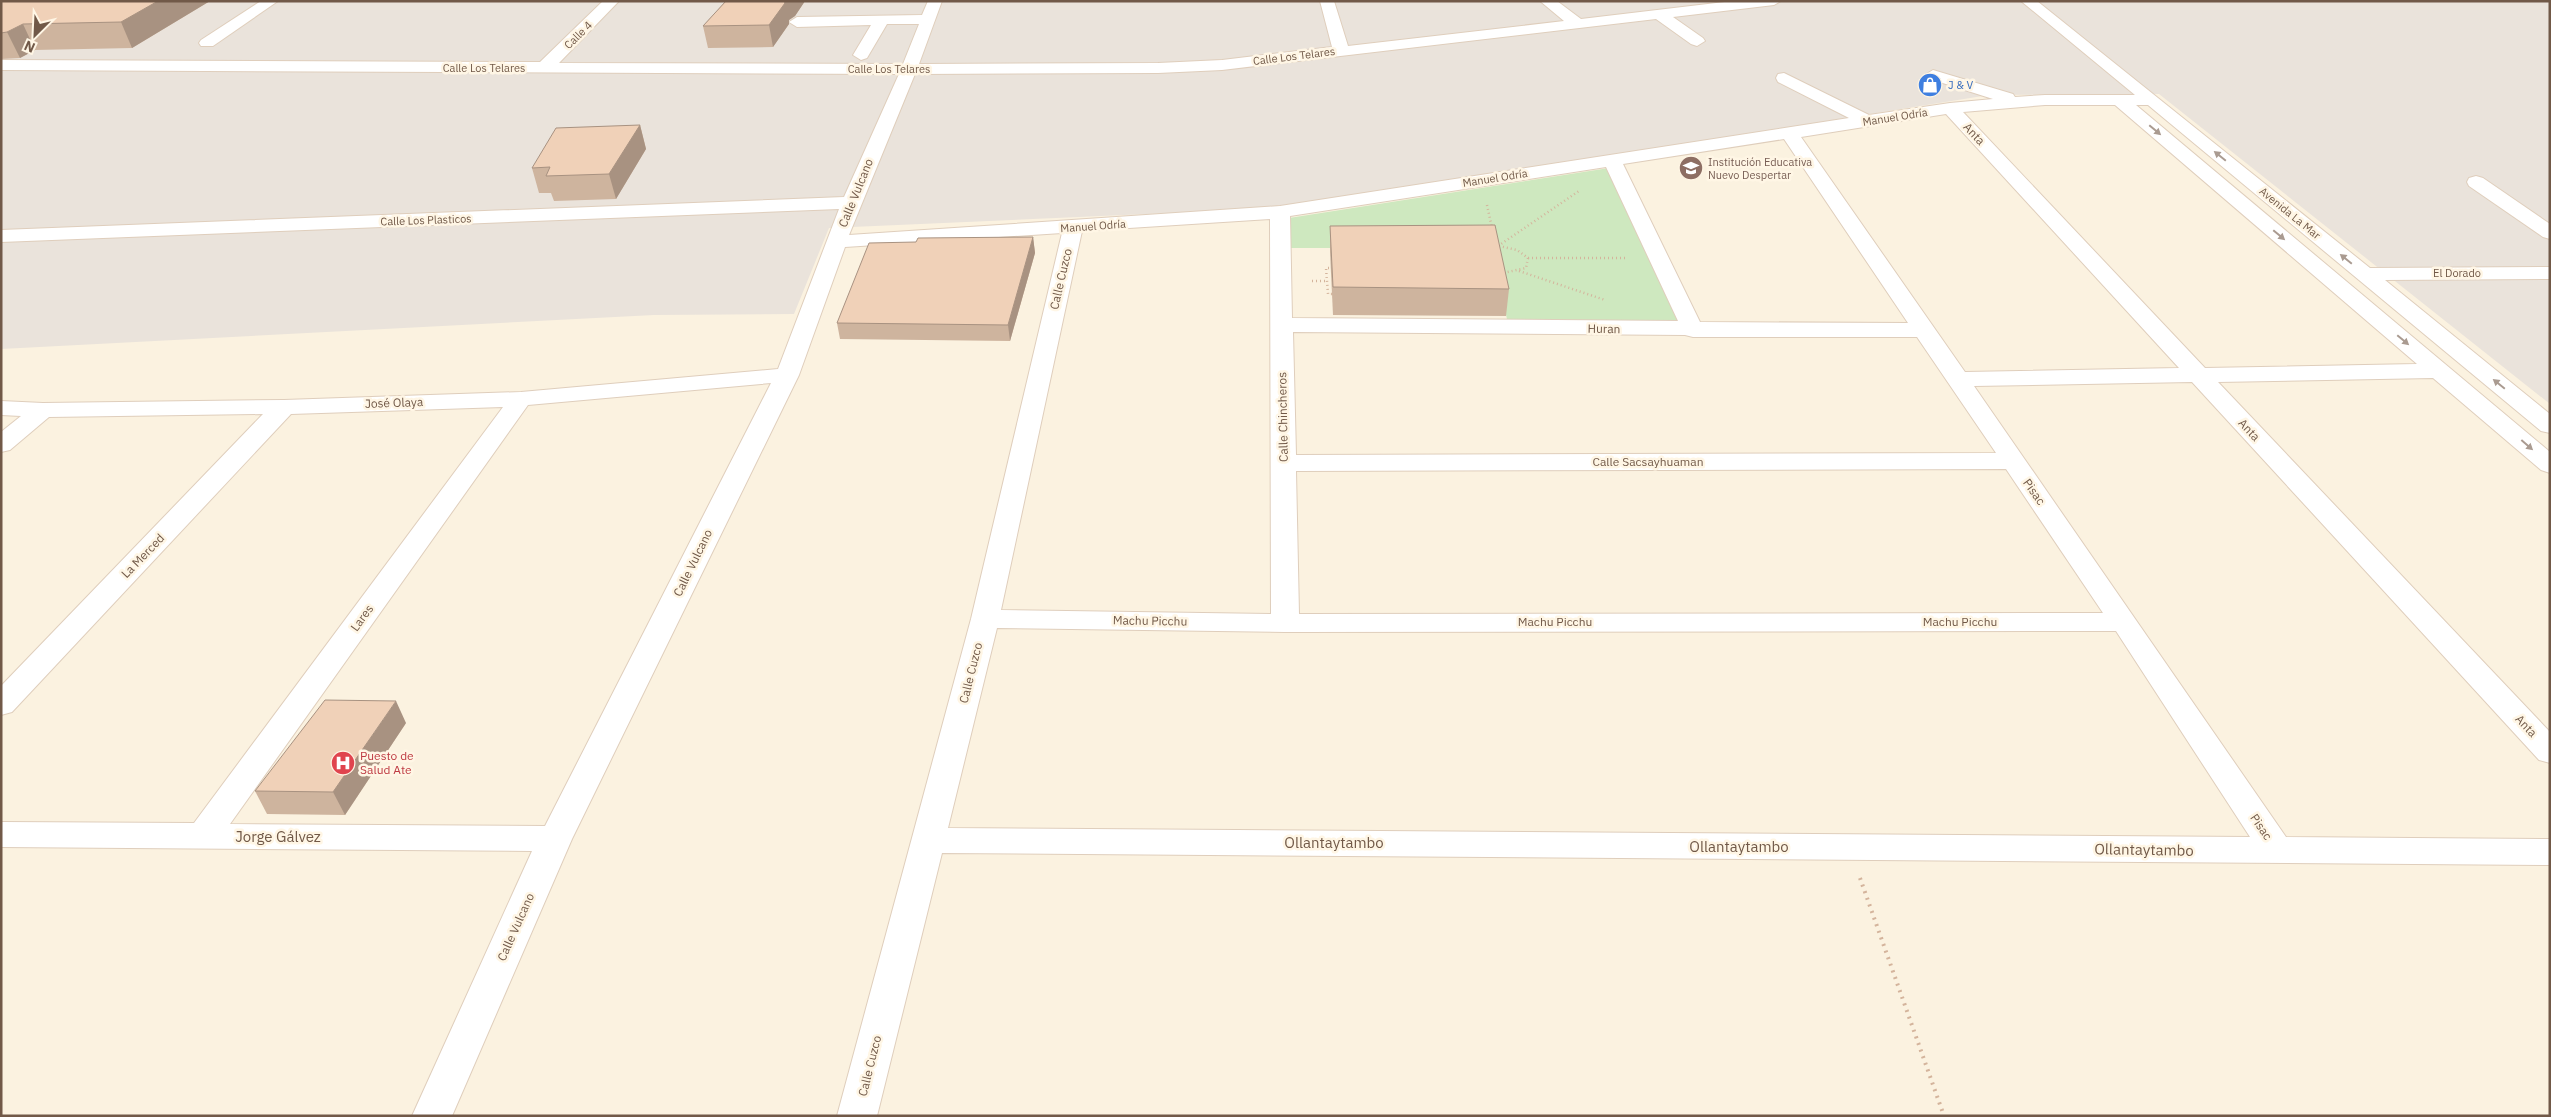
<svg xmlns="http://www.w3.org/2000/svg" width="2551" height="1117" font-family="'IBM Plex Sans',sans-serif">
<rect width="100%" height="100%" fill="#fbf2e0"/>
<path fill="#eae3db" d="M 1,1 L 2550,1 L 2550,404 L 2159,94 L 1989,95 L 1281,208 L 829,228 L 794,314 L 654,315 L 1,349 Z"/>
<path fill="#cee8bf" d="M 1609,168 L 1681,325 L 1508,324 L 1492,248 L 1290,248 L 1289,218 Z"/>
<g fill="none" stroke-linecap="round" stroke-linejoin="round">
<g stroke="#dfcebc" stroke-width="2">
<g id="minor">
<path d="M 261,1 L 278,1 L 213,46 L 201,46 L 199,43 L 201,40 Z"/>
<path d="M 603,1 L 619,1 L 559,63 L 903,64 L 919,24 L 887,24 L 867,58 L 861,60 L 853,55 L 871,25 L 797,27 L 789,22 L 797,17 L 922,15 L 928,1 L 942,1 L 919,64 L 1158,63 L 1222,60 L 1332,47 L 1320,1 L 1334,1 L 1348,46 L 1564,21 L 1540,1 L 1557,1 L 1581,19 L 1733,1 L 1781,1 L 1774,5 L 1673,17 L 1703,38 L 1705,41 L 1697,46 L 1691,44 L 1656,19 L 1222,70 L 1158,73 L 915,74 L 849,235 L 1280,206 L 1849,118 L 1778,82 L 1776,78 L 1778,74 L 1784,73 L 1869,115 L 1950,103 L 1993,99 L 1927,78 L 1925,75 L 1933,70 L 2013,94 L 2015,97 L 2045,95 L 2135,95 L 2021,1 L 2037,1 L 2370,268 L 2550,267 L 2550,279 L 2385,280 L 2550,414 L 2550,433 L 2541,431 L 2148,105 L 2136,105 L 2550,452 L 2550,473 L 2541,470 L 2433,378 L 2218,382 L 2550,732 L 2550,763 L 2539,760 L 2192,382 L 1974,386 L 2286,837 L 2550,839 L 2550,865 L 942,853 L 877,1116 L 837,1116 L 971,619 L 1062,233 L 845,247 L 799,375 L 572,839 L 452,1116 L 412,1116 L 532,851 L 1,847 L 1,822 L 194,823 L 503,407 L 291,414 L 12,712 L 1,715 L 1,686 L 263,414 L 49,417 L 10,450 L 1,452 L 1,432 L 21,416 L 1,415 L 1,401 L 43,403 L 284,400 L 521,392 L 778,369 L 839,209 L 1,242 L 1,230 L 844,197 L 899,74 L 1,70 L 1,60 L 540,62 ZM 2045,105 L 2115,105 L 2417,364 L 2205,368 L 1963,112 ZM 1946,114 L 2179,368 L 1965,372 L 1801,137 ZM 1784,139 L 1908,323 L 1700,322 L 1623,164 ZM 1606,167 L 1678,321 L 1292,318 L 1290,216 ZM 1270,219 L 1271,614 L 1001,610 L 1082,231 ZM 1293,332 L 1685,335 L 1693,337 L 1917,337 L 1996,453 L 1296,455 ZM 771,383 L 545,826 L 230,824 L 528,405 ZM 2006,469 L 2103,613 L 1299,614 L 1296,471 ZM 997,628 L 1285,632 L 2116,631 L 2250,837 L 948,828 Z"/>
<path d="M 2476,176 L 2483,178 L 2550,224 L 2550,239 L 2543,237 L 2469,186 L 2467,182 L 2469,178 Z"/>
</g>
</g>
<g stroke="#d4b49c" stroke-width="2.5" stroke-dasharray="1 3" stroke-linecap="butt">
<path d="M 1487,205 L 1492,228"/>
<path d="M 1498,246 L 1579,191"/>
<path d="M 1499,246 L 1517,250 L 1528,258 L 1526,268 L 1503,273"/>
<path d="M 1528,258 L 1627,258"/>
<path d="M 1333,268 L 1326,268 L 1328,294 L 1334,294"/>
<path d="M 1519,271 L 1605,300"/>
<path d="M 1312,281 L 1327,281"/>
</g>
<path stroke="#d4b49c" stroke-width="4" stroke-dasharray="2 5" stroke-linecap="butt" d="M 1860,878 L 1944,1116"/>
<use href="#minor" fill="#fff" fill-rule="evenodd"/>
</g>
<g fill="#ceb49e">
<path d="M 1,1 L 210,1 L 132,48 L 35,50 L 20,58 L 1,59 Z"/>
<path d="M 726,1 L 805,1 L 795,16 L 789,20 L 789,24 L 773,47 L 708,48 L 703,26 Z"/>
<path d="M 640,125 L 646,149 L 616,199 L 554,201 L 551,193 L 539,193 L 532,168 Z"/>
<path d="M 1330,226 L 1509,289 L 1506,316 L 1333,315 L 1330,252 Z"/>
<path d="M 1033,237 L 1035,253 L 1010,341 L 840,339 L 837,323 L 916,242 Z"/>
<path d="M 406,723 L 345,815 L 267,814 L 255,791 Z"/>
</g>
<g fill="#a89281">
<path d="M 158,1 L 210,1 L 132,48 L 121,22 Z"/>
<path d="M 784,1 L 805,1 L 795,16 L 789,20 L 789,24 L 773,47 L 769,25 Z"/>
<path d="M 23,24 L 35,50 L 20,58 L 7,32 Z"/>
<path d="M 640,125 L 646,149 L 616,199 L 609,174 Z"/>
<path d="M 1033,237 L 1035,253 L 1010,341 L 1008,325 Z"/>
<path d="M 396,701 L 406,723 L 345,815 L 333,792 Z"/>
</g>
<g fill="#f0d1b8" stroke="#a89281">
<path d="M 1,1 L 158,1 L 121,22 L 23,24 L 7,32 L 1,33 Z"/>
<path d="M 726,1 L 784,1 L 785,3 L 769,25 L 703,26 Z"/>
<path d="M 640,125 L 609,174 L 546,176 L 550,167 L 532,168 L 556,128 Z"/>
<path d="M 1495,225 L 1509,289 L 1333,287 L 1330,226 Z"/>
<path d="M 1033,237 L 1008,325 L 837,323 L 869,243 L 916,242 L 918,238 Z"/>
<path d="M 325,700 L 396,701 L 333,792 L 255,791 Z"/>
</g>
<defs><path id="oneway-solid" d="M-6-.8H1V-3.2L6.5 0L1 3.2V.8H-6Z" transform="scale(1.25)"/></defs>
<g fill="#aa9b91">
<use href="#oneway-solid" transform="translate(2155 130) rotate(40)"/>
<use href="#oneway-solid" transform="translate(2220 156) rotate(-141)"/>
<use href="#oneway-solid" transform="translate(2279 235) rotate(40)"/>
<use href="#oneway-solid" transform="translate(2346 259) rotate(-141)"/>
<use href="#oneway-solid" transform="translate(2403 340) rotate(40)"/>
<use href="#oneway-solid" transform="translate(2499 384) rotate(-141)"/>
<use href="#oneway-solid" transform="translate(2527 445) rotate(41)"/>
</g>
<defs>
<g id="shop-disc" transform="scale(1.25)"><circle r="9.5" fill="#3f7fe0" stroke="#fff6e5"/><path d="M-5-2.5h2.3a2.7 3.5 0 0 1 5.4 0H5L5.5 6h-11ZM-1.5-2.5h3a1.5 2.3 0 0 0-3 0Z" fill="#fff"/></g>
<g id="school-disc" transform="scale(1.25)"><circle r="9.5" fill="#8d6e63" stroke="#fff6e5"/><path d="M0-5L7-2L0 1L-7-2ZM-4 1L0 2.5L4 1V4Q0 6-4 4Z" fill="#fff"/></g>
<g id="hospital-disc" transform="scale(1.25)"><circle r="9.5" fill="#e0444e" stroke="#fff6e5"/><path d="M-5-5h3v3.5h4V-5h3V5h-3V1.5h-4V5h-3Z" fill="#fff"/></g>
</defs>
<g fill-rule="evenodd">
<use href="#shop-disc" x="1930" y="85"/>
<use href="#school-disc" x="1691" y="168"/>
<use href="#hospital-disc" x="343" y="763"/>
</g>
<g text-anchor="middle" stroke-width="5" stroke-linejoin="round" paint-order="stroke">
<g font-size="11" fill="#715948" stroke="#fff6e5">
<text transform="translate(578 35) rotate(-45)" y="4">Calle 4</text>
<text transform="translate(1294 56) rotate(-7)" y="4">Calle Los Telares</text>
<text x="484" y="72">Calle Los Telares</text>
<text x="889" y="73">Calle Los Telares</text>
<text transform="translate(1895 117) rotate(-9)" y="4">Manuel Odría</text>
<text transform="translate(1495 178) rotate(-9)" y="4">Manuel Odría</text>
<text transform="translate(2290 213) rotate(39)" y="4">Avenida La Mar</text>
<text transform="translate(426 220) rotate(-2)" y="4">Calle Los Plasticos</text>
<text transform="translate(1093 226) rotate(-4)" y="4">Manuel Odría</text>
<text x="2457" y="277">El Dorado</text>
</g>
<g font-size="11" fill="#366cbe" stroke="#fff6e5" text-anchor="start">
<text x="1948" y="89">J &amp; V</text>
</g>
<g font-size="11" fill="#785e54" stroke="#fff6e5" text-anchor="start">
<text x="1708" y="166">Institución Educativa<tspan x="1708" dy="13">Nuevo Despertar</tspan></text>
</g>
<g font-size="12" fill="#715948" stroke="#fff6e5">
<text transform="translate(1974 134) rotate(47)" y="4">Anta</text>
<text transform="translate(856 193) rotate(-68)" y="4">Calle Vulcano</text>
<text transform="translate(1061 279) rotate(-77)" y="4">Calle Cuzco</text>
<text transform="translate(1604 329) rotate(1)" y="4">Huran</text>
<text transform="translate(394 403) rotate(-2)" y="4">José Olaya</text>
<text transform="translate(1283 417) rotate(-91)" y="4">Calle Chincheros</text>
<text transform="translate(2249 430) rotate(47)" y="4">Anta</text>
<text x="1648" y="466">Calle Sacsayhuaman</text>
<text transform="translate(2034 492) rotate(55)" y="4">Pisac</text>
<text transform="translate(143 556) rotate(-46)" y="4">La Merced</text>
<text transform="translate(693 563) rotate(-64)" y="4">Calle Vulcano</text>
<text transform="translate(362 618) rotate(-54)" y="4">Lares</text>
<text transform="translate(1150 621) rotate(1)" y="4">Machu Picchu</text>
<text x="1555" y="626">Machu Picchu</text>
<text x="1960" y="626">Machu Picchu</text>
<text transform="translate(971 673) rotate(-76)" y="4">Calle Cuzco</text>
<text transform="translate(2526 726) rotate(47)" y="4">Anta</text>
<text transform="translate(2261 827) rotate(56)" y="4">Pisac</text>
<text transform="translate(516 927) rotate(-66)" y="4">Calle Vulcano</text>
<text transform="translate(870 1066) rotate(-76)" y="4">Calle Cuzco</text>
</g>
<g font-size="12" fill="#be3a42" stroke="#fff6e5" text-anchor="start">
<text x="360" y="760">Puesto de<tspan x="360" dy="14">Salud Ate</tspan></text>
</g>
<g font-size="15" fill="#715948" stroke="#fff6e5">
<text x="278" y="842">Jorge Gálvez</text>
<text x="1334" y="848">Ollantaytambo</text>
<text x="1739" y="852">Ollantaytambo</text>
<text transform="translate(2144 850) rotate(1)" y="5">Ollantaytambo</text>
</g>
</g>
<rect width="2551" height="1117" fill="none" stroke="#715948" stroke-width="5"/>
<g transform="translate(35 35) rotate(204)" stroke="#fff6e5" stroke-width="4" paint-order="stroke">
<path d="M0-4L9 19L0 12L-9 19Z" fill="#715948"/>
<text y="-8" font-size="14" font-weight="bold" text-anchor="middle" fill="#715948">N</text>
</g>
</svg>
